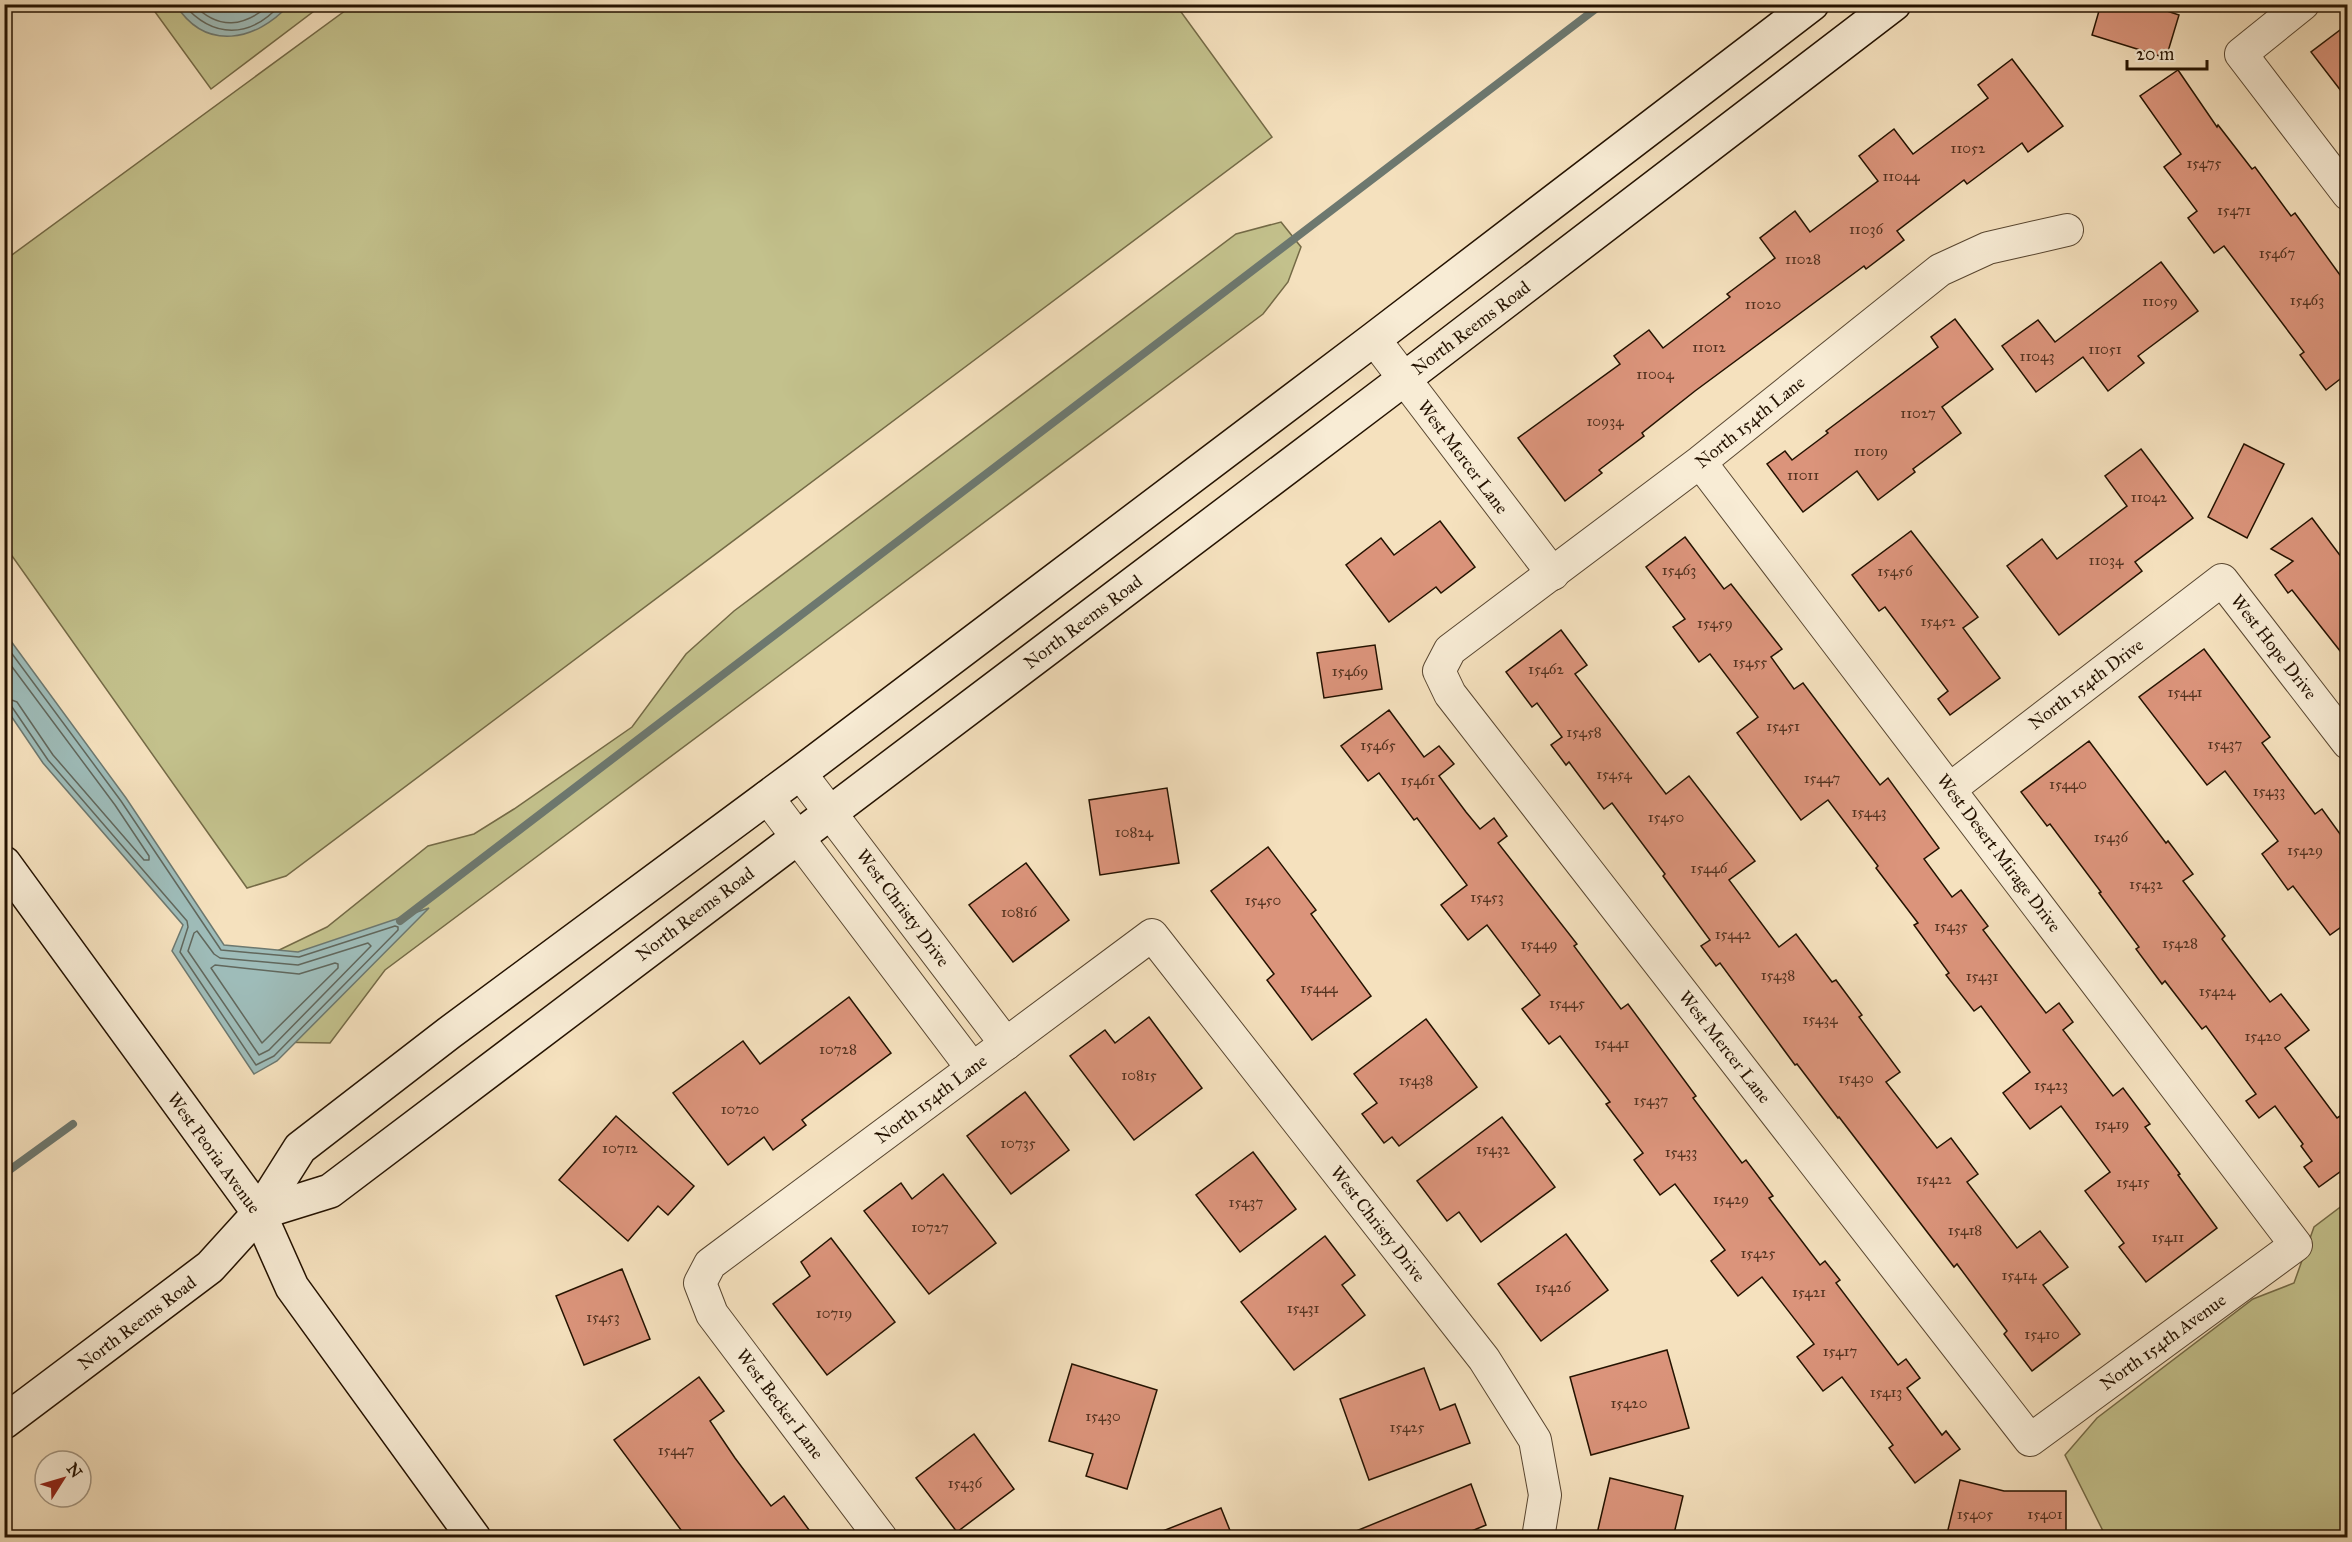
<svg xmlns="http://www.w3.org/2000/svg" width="2352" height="1542" font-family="'IM FELL Great Primer',serif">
<rect width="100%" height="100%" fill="#f5e1be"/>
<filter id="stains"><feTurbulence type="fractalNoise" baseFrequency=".00333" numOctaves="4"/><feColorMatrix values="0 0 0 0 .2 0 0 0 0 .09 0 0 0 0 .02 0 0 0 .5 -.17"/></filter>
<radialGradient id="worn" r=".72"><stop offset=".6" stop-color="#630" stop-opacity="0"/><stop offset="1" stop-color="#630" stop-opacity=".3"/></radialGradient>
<g fill="#c3c18c" stroke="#746a46" stroke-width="1.5">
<path d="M 150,5 L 322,5 L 211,89 Z"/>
<path d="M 353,5 L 1176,5 L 1272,137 L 286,876 L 247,888 L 5,546 L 5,260 Z"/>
<path d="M 1281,222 L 1301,247 L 1288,282 L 1263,314 L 385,970 L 330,1043 L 269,1042 L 244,967 L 327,927 L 428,846 L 474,834 L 514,809 L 632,727 L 686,654 L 734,611 L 1236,234 Z"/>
<path d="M 2347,1202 L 2348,1488 L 2342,1537 L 2106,1537 L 2065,1455 L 2097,1418 L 2253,1299 L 2294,1283 L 2314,1227 Z"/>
</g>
<g fill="#9ebcb9" stroke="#6d786f" stroke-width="1.5">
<path d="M 176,5 L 289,5 C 256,41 206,52 176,5 Z"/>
<path d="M 5,633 L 126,798 L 224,945 L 298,952 L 429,908 L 277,1061 L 254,1074 L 172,951 L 183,925 L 43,763 L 5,707 Z"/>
</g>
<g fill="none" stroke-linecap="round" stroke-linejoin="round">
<g stroke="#61675c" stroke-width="1.5">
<path d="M 183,4 C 213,39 250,39 281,4"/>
<path d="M 193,4 C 219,31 244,27 271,4"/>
<path d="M 4,643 L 121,801 L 221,950 L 299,957 L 395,926 L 398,927 L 398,930 L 274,1056 L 256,1065 L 180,952 L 188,927 L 187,921 L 48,760 L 12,707 L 4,705"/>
<path d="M 4,656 L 115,805 L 149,856 L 149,860 L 144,860 L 53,755 L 17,702 L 4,697"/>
<path d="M 197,931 L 214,954 L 220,958 L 298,965 L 368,943 L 371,946 L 269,1050 L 259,1055 L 188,951 L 194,933 Z"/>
<path d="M 335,963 L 338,964 L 338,968 L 262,1043 L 211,968 L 215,965 L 299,974 Z"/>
</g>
<g stroke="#6d786f" stroke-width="8">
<path d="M 400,921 L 1602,4"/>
<path d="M 4,1174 L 73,1124"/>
</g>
</g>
<g fill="#db947b" stroke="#241200" stroke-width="1.5">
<path d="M 2101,4 L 2146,4 L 2179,15 L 2166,58 L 2092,35 Z"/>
<path d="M 2348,24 L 2348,100 L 2311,52 Z"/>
<path d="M 2012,59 L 2063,126 L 2028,152 L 2022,143 L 1967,184 L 1964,180 L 1897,231 L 1904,240 L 1866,269 L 1864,266 L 1695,391 L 1642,433 L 1644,436 L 1599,470 L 1602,473 L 1565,501 L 1518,438 L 1620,364 L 1614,356 L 1649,330 L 1663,348 L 1730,297 L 1727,294 L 1775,258 L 1760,238 L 1795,211 L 1810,232 L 1878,181 L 1859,156 L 1894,129 L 1913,154 L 1988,98 L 1978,85 Z"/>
<path d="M 2178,70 L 2217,127 L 2218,125 L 2252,169 L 2255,167 L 2291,216 L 2295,213 L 2348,286 L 2348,373 L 2326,390 L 2300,355 L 2304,352 L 2224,246 L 2214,253 L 2188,218 L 2197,211 L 2164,167 L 2181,154 L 2140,96 Z"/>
<path d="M 2161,262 L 2198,311 L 2138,356 L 2144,363 L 2108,391 L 2083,357 L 2036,392 L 2002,346 L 2038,320 L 2055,342 Z"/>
<path d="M 1955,319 L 1993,369 L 1942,407 L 1961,433 L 1913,469 L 1915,472 L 1878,500 L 1857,471 L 1803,512 L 1767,464 L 1785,451 L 1792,460 L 1828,433 L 1826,431 L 1938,347 L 1931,337 Z"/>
<path d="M 2244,444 L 2284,464 L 2247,538 L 2208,517 Z"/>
<path d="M 2141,449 L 2193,518 L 2135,562 L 2142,571 L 2059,635 L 2007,566 L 2042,539 L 2057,559 L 2127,506 L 2105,476 Z"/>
<path d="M 2312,518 L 2348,566 L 2348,661 L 2292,590 L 2288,593 L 2275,575 L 2293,561 L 2271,549 Z"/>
<path d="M 1440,521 L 1475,567 L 1441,593 L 1436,587 L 1389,622 L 1346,565 L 1381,538 L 1394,555 Z"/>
<path d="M 1911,531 L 1978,617 L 1963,628 L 2000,678 L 1950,715 L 1938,699 L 1948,691 L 1885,607 L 1879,611 L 1852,575 Z"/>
<path d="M 1685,537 L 1724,589 L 1731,584 L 1782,649 L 1771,657 L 1794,689 L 1803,683 L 1880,785 L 1888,778 L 1939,848 L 1924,859 L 1952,897 L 1961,890 L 1988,926 L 1983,930 L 2046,1013 L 2059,1003 L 2073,1022 L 2063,1030 L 2113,1096 L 2123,1088 L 2150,1124 L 2145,1127 L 2180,1174 L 2178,1175 L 2217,1228 L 2146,1282 L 2119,1247 L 2124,1243 L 2085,1191 L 2110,1172 L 2061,1106 L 2030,1129 L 2003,1093 L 2030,1072 L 1981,1006 L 1974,1011 L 1946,975 L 1949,973 L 1914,925 L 1918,923 L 1876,868 L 1878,866 L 1828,800 L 1801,820 L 1737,733 L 1758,717 L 1710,654 L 1699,662 L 1673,627 L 1685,619 L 1646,567 Z"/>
<path d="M 1561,630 L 1587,665 L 1575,674 L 1666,794 L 1689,776 L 1755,861 L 1729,880 L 1779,947 L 1796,934 L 1832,982 L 1836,980 L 1862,1015 L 1859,1017 L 1900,1072 L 1886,1082 L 1937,1148 L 1951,1138 L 1978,1174 L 1967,1182 L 2017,1248 L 2040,1231 L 2068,1267 L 2043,1285 L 2080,1334 L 2032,1371 L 2004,1334 L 2007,1331 L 1957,1264 L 1954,1267 L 1839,1117 L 1838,1118 L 1797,1064 L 1795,1065 L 1720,963 L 1716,966 L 1701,946 L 1710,940 L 1663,876 L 1665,874 L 1612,803 L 1604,809 L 1569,762 L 1566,765 L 1551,745 L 1562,737 L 1537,703 L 1532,707 L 1506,672 Z"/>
<path d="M 1375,645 L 1382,689 L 1324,698 L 1317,653 Z"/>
<path d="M 2204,649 L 2270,737 L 2262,743 L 2315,814 L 2322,809 L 2348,845 L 2348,922 L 2330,935 L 2293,886 L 2288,890 L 2262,854 L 2278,841 L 2225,771 L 2207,785 L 2139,697 Z"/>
<path d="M 1389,710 L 1424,757 L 1439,746 L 1454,764 L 1439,776 L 1466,812 L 1480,829 L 1494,818 L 1507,836 L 1498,843 L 1577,944 L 1574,946 L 1621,1009 L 1628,1004 L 1696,1096 L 1693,1098 L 1742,1163 L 1746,1160 L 1773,1196 L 1769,1198 L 1820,1265 L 1825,1261 L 1840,1280 L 1836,1283 L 1898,1365 L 1906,1359 L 1920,1378 L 1907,1388 L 1942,1435 L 1946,1431 L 1960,1449 L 1915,1483 L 1889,1448 L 1893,1445 L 1842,1377 L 1823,1391 L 1797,1357 L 1814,1344 L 1762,1277 L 1738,1296 L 1711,1261 L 1725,1250 L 1675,1184 L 1660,1195 L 1634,1160 L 1643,1153 L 1606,1104 L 1610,1102 L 1560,1036 L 1549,1044 L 1522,1009 L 1540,995 L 1487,925 L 1468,940 L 1441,905 L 1467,885 L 1417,818 L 1414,820 L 1379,773 L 1368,781 L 1341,746 Z"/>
<path d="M 2089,741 L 2166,843 L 2168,841 L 2193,874 L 2183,881 L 2225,936 L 2222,939 L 2270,1002 L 2281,994 L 2309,1030 L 2285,1048 L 2337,1118 L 2348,1111 L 2348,1166 L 2319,1187 L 2304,1167 L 2312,1161 L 2301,1146 L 2303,1144 L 2275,1106 L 2259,1118 L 2246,1101 L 2256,1094 L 2206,1026 L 2202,1029 L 2165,981 L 2162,984 L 2136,949 L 2139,947 L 2099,893 L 2101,892 L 2050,824 L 2047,826 L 2021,792 Z"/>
<path d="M 1167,788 L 1179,863 L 1100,875 L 1089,800 Z"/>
<path d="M 1268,847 L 1316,910 L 1311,914 L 1371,996 L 1312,1040 L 1267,980 L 1274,974 L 1211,891 Z"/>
<path d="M 1026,863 L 1069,920 L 1013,962 L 969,905 Z"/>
<path d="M 849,997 L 891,1053 L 802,1120 L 806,1125 L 773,1150 L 764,1137 L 728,1165 L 673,1093 L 743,1041 L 760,1064 Z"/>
<path d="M 1149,1017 L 1202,1088 L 1134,1140 L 1070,1056 L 1105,1030 L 1115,1043 Z"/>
<path d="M 1426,1019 L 1477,1087 L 1399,1146 L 1392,1137 L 1384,1143 L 1362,1114 L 1377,1103 L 1354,1074 Z"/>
<path d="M 1025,1092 L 1069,1150 L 1011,1194 L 967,1136 Z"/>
<path d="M 616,1116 L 694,1186 L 668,1215 L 658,1206 L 628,1241 L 559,1180 Z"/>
<path d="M 1502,1117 L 1555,1187 L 1481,1242 L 1459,1212 L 1447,1221 L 1417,1181 Z"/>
<path d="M 1253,1152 L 1296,1209 L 1240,1252 L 1196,1195 Z"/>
<path d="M 943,1174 L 996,1243 L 929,1294 L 864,1211 L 901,1183 L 912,1199 Z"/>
<path d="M 1566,1234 L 1608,1290 L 1541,1341 L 1498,1284 Z"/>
<path d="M 1325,1236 L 1355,1275 L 1342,1285 L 1365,1315 L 1294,1370 L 1241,1302 Z"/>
<path d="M 831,1238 L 895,1322 L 827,1375 L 773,1304 L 810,1276 L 801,1262 Z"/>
<path d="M 622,1269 L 650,1339 L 584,1365 L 556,1296 Z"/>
<path d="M 1667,1350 L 1689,1428 L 1591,1455 L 1570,1377 Z"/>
<path d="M 1072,1364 L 1157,1390 L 1127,1489 L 1086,1476 L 1093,1454 L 1049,1441 Z"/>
<path d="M 1424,1368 L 1440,1410 L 1455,1404 L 1470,1443 L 1369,1480 L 1340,1399 Z"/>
<path d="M 699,1377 L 724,1411 L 710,1421 L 735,1458 L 771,1506 L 784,1496 L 815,1538 L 687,1538 L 614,1440 Z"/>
<path d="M 974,1434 L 1014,1489 L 957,1532 L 916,1478 Z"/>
<path d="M 1610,1478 L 1683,1496 L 1673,1538 L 1596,1538 Z"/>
<path d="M 1960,1480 L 2004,1491 L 2066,1491 L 2066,1538 L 1946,1538 Z"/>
<path d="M 1471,1484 L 1486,1525 L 1455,1538 L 1339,1538 Z"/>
<path d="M 1221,1508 L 1233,1538 L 1150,1538 L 1150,1536 Z"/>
</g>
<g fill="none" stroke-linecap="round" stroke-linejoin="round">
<g stroke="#584630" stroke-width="34">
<g id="minor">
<path d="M 2303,4 L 2241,54 L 2348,194"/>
<path d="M 1374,339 L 1553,574"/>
<path d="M 1700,462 L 2296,1245 L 2030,1440 L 1450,694 L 1439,671 L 1450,650 L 1700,462 L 1940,270 L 1988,248 L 2067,230"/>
<path d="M 800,773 L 1006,1044"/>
<path d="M 1950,789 L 2222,580 L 2348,743"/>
<path d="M 767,797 L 972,1068"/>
<path d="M 881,1538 L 712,1314 L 700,1283 L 710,1264 L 1152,935 L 1484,1359 L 1535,1440 L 1545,1495 L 1538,1538"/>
</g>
</g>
<g stroke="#241200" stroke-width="36">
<g id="secondary">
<path d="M 4,863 L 259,1213 L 292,1287 L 474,1538"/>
<path d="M 259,1213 L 330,1191 L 1404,379 L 1894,4"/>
<path d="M 4,1422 L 210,1267 L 259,1213 L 300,1148 L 449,1033 L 800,773 L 1374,339 L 1812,4"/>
</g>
</g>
<use href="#minor" stroke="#f8ecd5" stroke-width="32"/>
<use href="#secondary" stroke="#f8ecd5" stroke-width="33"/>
</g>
<g text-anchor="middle" stroke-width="5" stroke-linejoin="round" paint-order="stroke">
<g font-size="15" fill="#52321f">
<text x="1968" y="153">11052</text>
<text x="2204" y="168">15475</text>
<text x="1901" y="181">11044</text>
<text x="2234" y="215">15471</text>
<text x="1866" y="234">11036</text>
<text x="2277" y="258">15467</text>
<text x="1803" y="264">11028</text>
<text x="2307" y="305">15463</text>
<text x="2160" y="306">11059</text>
<text x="1763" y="309">11020</text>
<text x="1709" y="352">11012</text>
<text x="2105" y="354">11051</text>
<text x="2037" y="361">11043</text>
<text x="1655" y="379">11004</text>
<text x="1918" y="418">11027</text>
<text x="1605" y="426">10934</text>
<text x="1871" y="456">11019</text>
<text x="1803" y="480">11011</text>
<text x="2149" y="502">11042</text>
<text x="2106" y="565">11034</text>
<text x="1679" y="575">15463</text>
<text x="1895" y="576">15456</text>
<text x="1938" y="626">15452</text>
<text x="1715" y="628">15459</text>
<text x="1750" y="667">15455</text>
<text x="1546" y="674">15462</text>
<text x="1350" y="676">15469</text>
<text x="2185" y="697">15441</text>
<text x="1783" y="731">15451</text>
<text x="1584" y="737">15458</text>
<text x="2225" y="749">15437</text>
<text x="1378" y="750">15465</text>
<text x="1614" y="779">15454</text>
<text x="1822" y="783">15447</text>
<text x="1418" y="785">15461</text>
<text x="2068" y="789">15440</text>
<text x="2269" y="796">15433</text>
<text x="1869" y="817">15443</text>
<text x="1666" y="822">15450</text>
<text x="1134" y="837">10824</text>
<text x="2111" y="842">15436</text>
<text x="2305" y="855">15429</text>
<text x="1709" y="873">15446</text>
<text x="2146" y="889">15432</text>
<text x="1487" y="902">15453</text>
<text x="1263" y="905">15450</text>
<text x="1019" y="917">10816</text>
<text x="1951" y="931">15435</text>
<text x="1733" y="939">15442</text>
<text x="2180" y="948">15428</text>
<text x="1539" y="949">15449</text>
<text x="1778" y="980">15438</text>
<text x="1982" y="981">15431</text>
<text x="1319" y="993">15444</text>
<text x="2217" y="996">15424</text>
<text x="1567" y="1008">15445</text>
<text x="1820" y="1024">15434</text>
<text x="2263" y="1041">15420</text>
<text x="1612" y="1048">15441</text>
<text x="838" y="1054">10728</text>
<text x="1139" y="1080">10815</text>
<text x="1856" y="1083">15430</text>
<text x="1416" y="1085">15438</text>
<text x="2051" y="1090">15423</text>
<text x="1651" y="1105">15437</text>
<text x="740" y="1114">10720</text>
<text x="2112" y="1129">15419</text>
<text x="1018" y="1148">10735</text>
<text x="620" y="1153">10712</text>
<text x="1493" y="1154">15432</text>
<text x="1681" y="1157">15433</text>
<text x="1934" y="1184">15422</text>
<text x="2133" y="1187">15415</text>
<text x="1731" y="1204">15429</text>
<text x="1246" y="1207">15437</text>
<text x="930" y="1232">10727</text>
<text x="1965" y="1235">15418</text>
<text x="2168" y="1242">15411</text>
<text x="1758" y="1258">15425</text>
<text x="2019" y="1280">15414</text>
<text x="1553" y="1292">15426</text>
<text x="1809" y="1297">15421</text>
<text x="1303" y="1313">15431</text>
<text x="834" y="1318">10719</text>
<text x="603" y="1322">15453</text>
<text x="2042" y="1339">15410</text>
<text x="1840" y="1356">15417</text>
<text x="1886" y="1397">15413</text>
<text x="1629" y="1408">15420</text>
<text x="1103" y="1421">15430</text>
<text x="1407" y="1432">15425</text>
<text x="676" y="1455">15447</text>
<text x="965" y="1488">15436</text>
<text x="1975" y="1519">15405</text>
<text x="2045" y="1519">15401</text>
</g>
<g font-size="18" fill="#241200" stroke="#f8ecd5">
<text transform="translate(1471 328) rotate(-37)" y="6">North Reems Road</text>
<text transform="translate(1750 422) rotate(-39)" y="6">North 154th Lane</text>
<text transform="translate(1463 457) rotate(53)" y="6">West Mercer Lane</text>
<text transform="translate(1083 622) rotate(-37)" y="6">North Reems Road</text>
<text transform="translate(2274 647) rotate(52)" y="6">West Hope Drive</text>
<text transform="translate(2086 684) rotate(-37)" y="6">North 154th Drive</text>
<text transform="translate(1999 853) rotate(53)" y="6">West Desert Mirage Drive</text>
<text transform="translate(903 908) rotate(53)" y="6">West Christy Drive</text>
<text transform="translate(695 914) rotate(-37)" y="6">North Reems Road</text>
<text transform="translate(1725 1047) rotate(52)" y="6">West Mercer Lane</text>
<text transform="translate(931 1099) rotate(-37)" y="6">North 154th Lane</text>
<text transform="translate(214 1153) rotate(54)" y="6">West Peoria Avenue</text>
<text transform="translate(1378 1224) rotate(52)" y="6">West Christy Drive</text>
<text transform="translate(137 1323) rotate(-37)" y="6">North Reems Road</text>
<text transform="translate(2163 1342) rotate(-36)" y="6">North 154th Avenue</text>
<text transform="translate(780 1404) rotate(53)" y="6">West Becker Lane</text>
</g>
</g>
<rect width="2352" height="1542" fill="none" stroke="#f5e1be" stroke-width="24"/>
<rect x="6" y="6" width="2340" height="1530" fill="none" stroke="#241200" stroke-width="3"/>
<rect x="12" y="12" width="2328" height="1518" fill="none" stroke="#241200" stroke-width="1.5"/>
<g transform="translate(63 1479) rotate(53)"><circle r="28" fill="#f8ecd5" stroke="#a39580" stroke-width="1.5"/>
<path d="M0-4.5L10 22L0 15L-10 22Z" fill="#8f2418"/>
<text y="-9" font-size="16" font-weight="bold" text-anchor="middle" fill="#241200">N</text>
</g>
<path d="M2127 60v9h80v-9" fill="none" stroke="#241200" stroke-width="3"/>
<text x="2136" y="60" font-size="18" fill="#241200" stroke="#f8ecd5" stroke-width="4.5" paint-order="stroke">20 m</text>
<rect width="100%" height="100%" filter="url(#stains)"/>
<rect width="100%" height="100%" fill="url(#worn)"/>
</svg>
